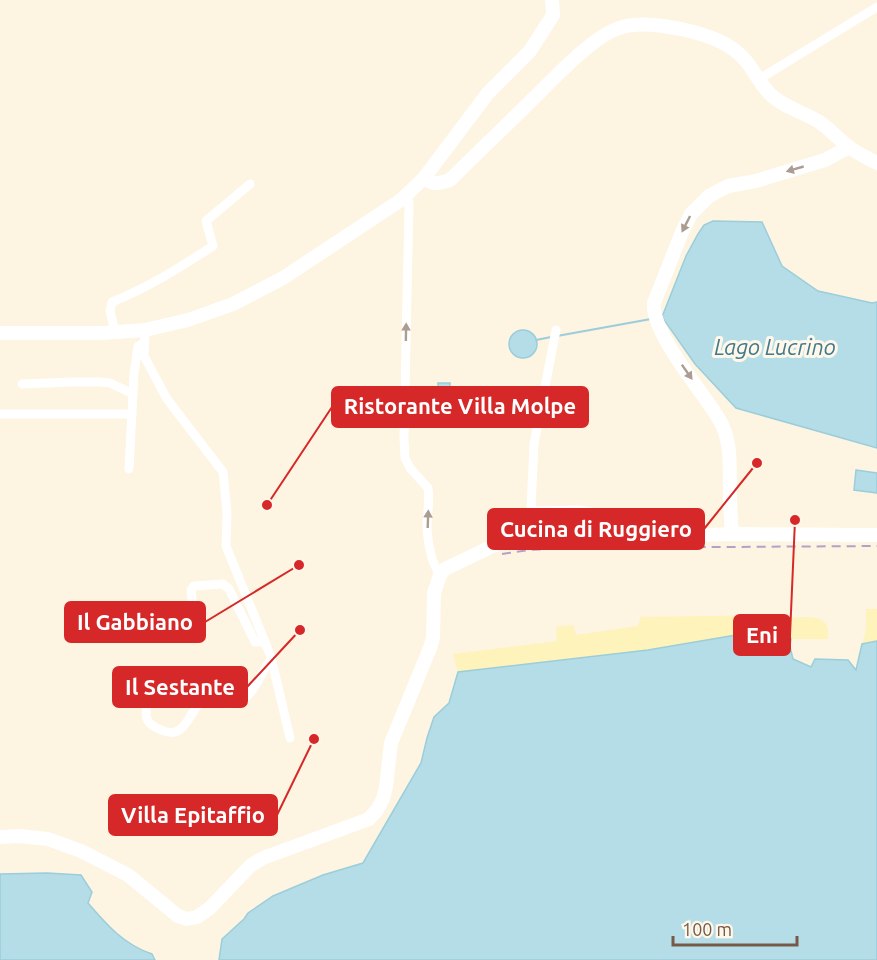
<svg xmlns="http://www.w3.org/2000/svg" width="877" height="960" font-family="Ubuntu,sans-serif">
<rect width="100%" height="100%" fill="#fdf4e1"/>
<g fill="#fef3ba">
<path d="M 866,609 L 877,609 L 877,641 L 862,644 L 866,631 Z"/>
<path d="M 786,615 L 786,618 C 799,618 824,612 828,629 C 828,632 828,636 828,639 L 791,639 L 736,635 L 648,650 L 458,672 L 453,654 L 557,641 L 556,627 L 573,625 L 576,635 L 638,626 L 641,617 Z"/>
</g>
<g fill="#b5dde7" stroke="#9bcdda" stroke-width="1.5">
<path d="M 713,221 L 762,222 L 782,266 L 818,291 L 872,303 L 877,302 L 877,448 L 736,408 L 695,364 L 662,317 L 686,256 L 698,234 L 704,225 Z"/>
<circle cx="523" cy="344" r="14"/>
<rect x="438" y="383" width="12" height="30"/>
<path d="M 856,470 L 877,473 L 877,493 L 854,490 Z"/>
<path d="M 736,635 L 791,639 L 790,647 L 793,659 L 811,667 L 815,659 L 848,660 L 856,670 L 862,644 L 877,641 L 877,960 L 219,960 L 222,939 L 244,919 L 248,913 L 273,896 L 323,875 L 363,863 L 421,763 L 427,738 L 434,717 L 449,703 L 458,672 L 648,650 Z"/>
<path d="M 47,873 L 81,875 L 92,892 L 88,903 C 106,924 124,945 152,954 L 155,960 L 0,960 L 0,874 Z"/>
</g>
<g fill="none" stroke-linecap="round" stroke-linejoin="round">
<g stroke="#9bcdda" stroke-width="2">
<path d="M 557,336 L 651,319"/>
<path d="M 536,340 L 551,337"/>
</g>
<g stroke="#fff" stroke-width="9">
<path d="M 759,79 L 877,7"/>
<path d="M 407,195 L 409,203 L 404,439 L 405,458 L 410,468 L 428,488 C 430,501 427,514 427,528 C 428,543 431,562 440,575"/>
<path d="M 145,330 L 144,356 L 167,399 L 223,472 L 227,513 L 226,546 L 271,657 L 290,738"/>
<path d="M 556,330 L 534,444 L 531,508 L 536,511 L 579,510 L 592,512 L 640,534"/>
<path d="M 115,332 L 110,311 L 112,302 C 149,287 179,268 213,246 L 206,221 L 250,184"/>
<path d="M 22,384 L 73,382 L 99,382 L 110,383 L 133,394"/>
<path d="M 0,414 L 132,414"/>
<path d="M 129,469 L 134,374 L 138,346 L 145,343"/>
<path d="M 158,619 L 190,625 L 194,618 L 191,590 L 194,586 L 223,584 L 229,589 L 255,642 L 265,642"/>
<path d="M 122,671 C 124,677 126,684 130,688 C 136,694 144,696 146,705 C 147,709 145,715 147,719 C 149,724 156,728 161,730 C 186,741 188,712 202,701 C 211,700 220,705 230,704 C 254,702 258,675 271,660"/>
</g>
<g stroke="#fff" stroke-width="14">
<path d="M 424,178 C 434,185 438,184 450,180 C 479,151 509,123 538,94 C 558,74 593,37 619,28 C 646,18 710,32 733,49 C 751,61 756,80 770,94 C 783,107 803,112 818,121 C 829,128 838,139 849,147 C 858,154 868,158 877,163"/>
<path d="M 0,333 L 102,333 L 145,330 L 188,320 L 233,304 L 283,278 L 401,200 L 424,178 L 488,93 L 530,51 L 553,15 L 552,0"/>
<path d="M 732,534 C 731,521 730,509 730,496 C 729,471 733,442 719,419 C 703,392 651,333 654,303 L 682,232 L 691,214 L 709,196 L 728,186 L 756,181 L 825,160 L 849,147"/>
<path d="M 0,837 L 19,836 L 48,839 L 81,851 L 128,875 L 178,916 L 187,919 L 197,917 L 210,908 L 250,866 L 263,858 L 369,819 L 377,810 L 383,799 L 386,787 L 391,743 L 430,648 L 433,638 L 434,593 L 440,575 L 445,569 L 493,546 L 510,539 L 528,536 L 646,537 L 732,534 L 877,535"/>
</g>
<path stroke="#b7a0c7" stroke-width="2" stroke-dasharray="9 6" stroke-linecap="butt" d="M 502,554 L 529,550 L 568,548 L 877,546"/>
</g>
<defs><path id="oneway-solid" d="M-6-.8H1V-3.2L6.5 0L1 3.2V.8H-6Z" transform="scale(1.5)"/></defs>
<g fill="#ad9c91">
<use href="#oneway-solid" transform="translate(795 169) rotate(164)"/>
<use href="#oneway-solid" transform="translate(686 224) rotate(117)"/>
<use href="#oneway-solid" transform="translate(406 332) rotate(-89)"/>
<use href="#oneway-solid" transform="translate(687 372) rotate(55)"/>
<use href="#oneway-solid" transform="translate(428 519) rotate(-88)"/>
</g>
<g text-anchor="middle" stroke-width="6" stroke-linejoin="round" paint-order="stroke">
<g font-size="22" font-style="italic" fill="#407a8b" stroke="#fff7e9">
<text x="775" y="355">Lago Lucrino</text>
</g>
</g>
<path fill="none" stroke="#d62828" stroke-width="2" d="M267 505L332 407M757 463L704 529M299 565L205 622M795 520L790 635M300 630L247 687M314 739L277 815"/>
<g fill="#d62828" stroke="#fff7e9" stroke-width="2">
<circle cx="267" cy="505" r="6"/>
<circle cx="757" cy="463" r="6"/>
<circle cx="299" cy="565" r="6"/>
<circle cx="795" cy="520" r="6"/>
<circle cx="300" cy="630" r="6"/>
<circle cx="314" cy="739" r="6"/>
</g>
<g fill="#d62828" stroke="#d62828" stroke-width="2">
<rect x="332" y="387" width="256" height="40" rx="6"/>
<rect x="488" y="509" width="216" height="40" rx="6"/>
<rect x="65" y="602" width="140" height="40" rx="6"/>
<rect x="734" y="615" width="56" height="40" rx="6"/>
<rect x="113" y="667" width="134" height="40" rx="6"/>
<rect x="109" y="795" width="168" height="40" rx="6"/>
</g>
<g font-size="22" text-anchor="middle" font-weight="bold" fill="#fff">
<text x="460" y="414">Ristorante Villa Molpe</text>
<text x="596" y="537">Cucina di Ruggiero</text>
<text x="135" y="630">Il Gabbiano</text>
<text x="762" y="643">Eni</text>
<text x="180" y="695">Il Sestante</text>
<text x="193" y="823">Villa Epitaffio</text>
</g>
<path d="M673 936v9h124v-9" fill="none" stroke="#765a47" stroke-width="3"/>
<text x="682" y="936" font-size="18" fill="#765a47" stroke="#fff7e9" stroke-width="4.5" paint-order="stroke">100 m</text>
</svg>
